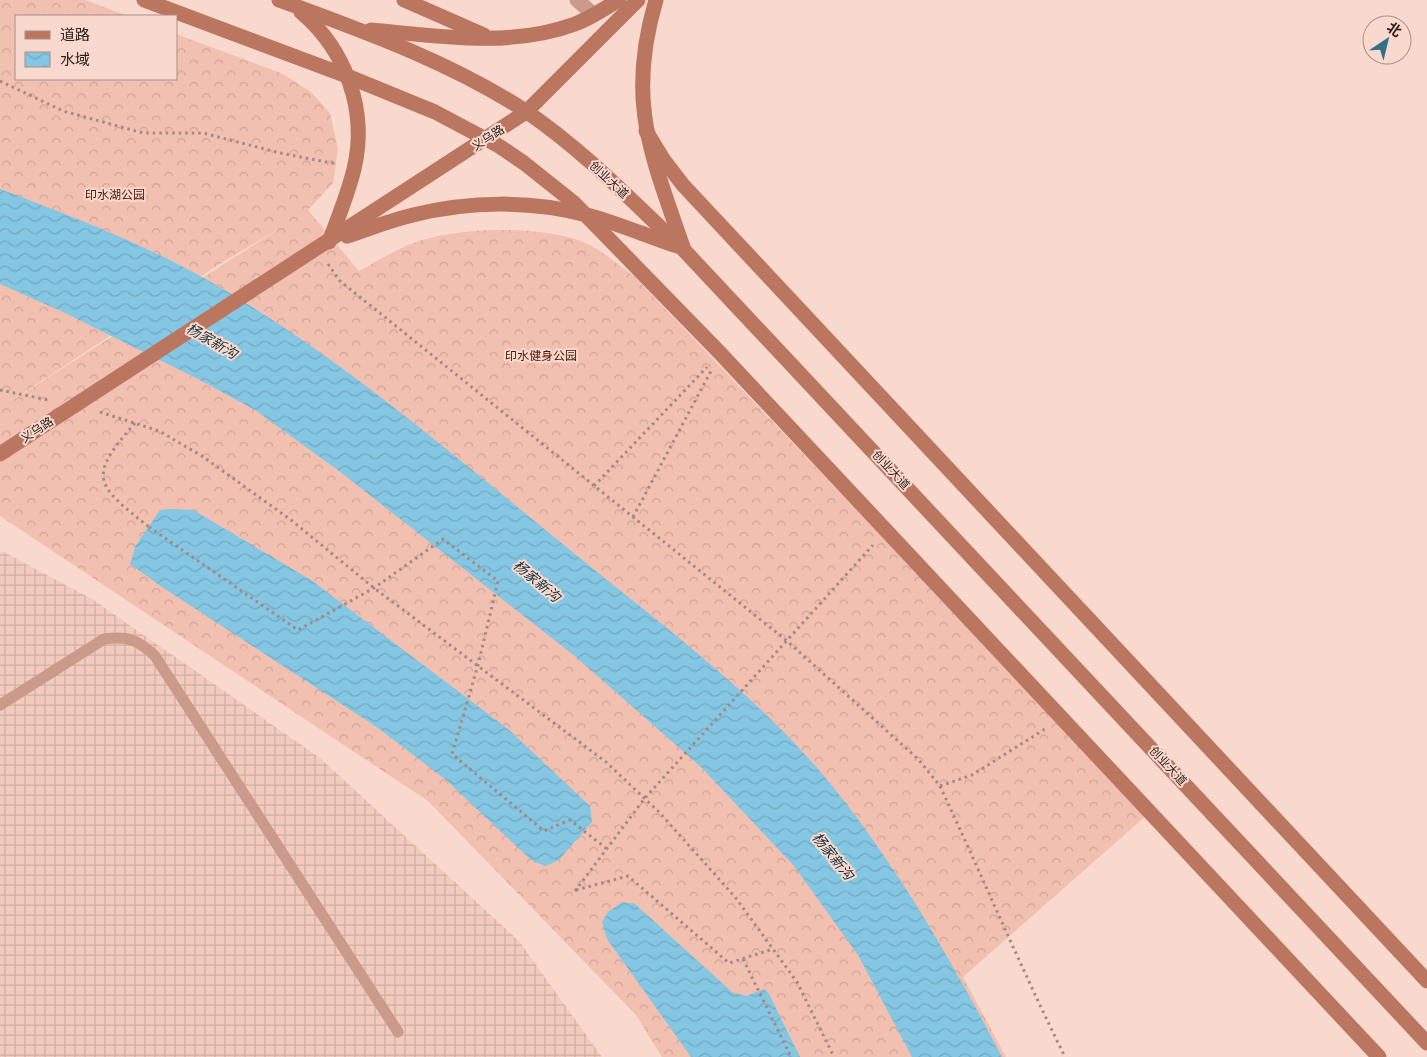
<svg xmlns="http://www.w3.org/2000/svg" width="1427" height="1057" font-family="Inter,'Noto Sans SC',sans-serif">
<defs>
<pattern id="industrial-grid" width="8" height="8" patternUnits="userSpaceOnUse" patternTransform="scale(1.25)"><rect width="8" height="8" fill="#f3cbbe"/><path d="M0 4h8M4 0v8" fill="none" stroke="#d1aea3"/></pattern>
<pattern id="forest-crowns" width="20" height="18" patternUnits="userSpaceOnUse" patternTransform="scale(1.25)"><rect width="20" height="18" fill="#f1c0b1"/><path d="M2 6a3 3 0 1 1 6 0M12 15a3 3 0 1 1 6 0" fill="none" stroke="#cfa598"/></pattern>
<pattern id="water-waves" width="16" height="10" patternUnits="userSpaceOnUse" patternTransform="scale(1.25)"><rect width="16" height="10" fill="#85c6e2"/><path d="M0 5q4-4 8 0t8 0" fill="none" stroke="#73aac1"/></pattern>
</defs>
<rect width="100%" height="100%" fill="#f9d9ce"/>
<path fill="url(#industrial-grid)" d="M 2,551 L 92,599 L 320,758 L 519,941 L 602,1057 L 0,1057 L 0,553 Z"/>
<path fill="url(#forest-crowns)" fill-rule="evenodd" d="M 0,0 L 85,0 L 128,16 L 16,16 L 16,79 L 176,79 L 176,34 L 281,73 L 311,92 L 330,113 L 338,149 L 333,183 L 308,210 L 359,271 C 374,263 390,253 406,246 C 450,227 532,225 578,240 C 599,247 617,264 635,277 L 1147,815 L 963,977 L 1006,1057 L 662,1057 L 636,1015 L 428,801 L 0,516 ZM 280,228 L 15,399 L 14,399 L 218,265 Z"/>
<g fill="url(#water-waves)">
<path d="M 0,189 C 76,218 153,247 223,289 C 352,366 465,465 581,559 C 674,634 772,707 845,802 C 906,881 956,969 1002,1057 L 912,1057 L 858,955 L 794,866 L 702,768 L 576,657 L 339,471 L 255,410 L 198,379 L 61,311 L 0,284 Z"/>
<path d="M 170,509 L 193,510 L 311,580 L 508,729 L 590,806 L 592,822 L 559,860 L 545,866 L 531,860 L 446,780 L 378,728 L 162,587 L 130,564 L 136,545 L 160,510 Z"/>
<path d="M 622,902 L 635,904 L 732,992 L 746,996 L 764,989 L 769,994 L 800,1057 L 691,1057 L 607,939 L 602,922 L 608,912 Z"/>
</g>
<g fill="none" stroke-linecap="round" stroke-linejoin="round">
<g stroke="#a28a83" stroke-width="3" stroke-dasharray="2.5 4" stroke-linecap="butt">
<path d="M 0,81 L 63,111 L 143,133 L 203,133 L 280,153 L 337,164"/>
<path d="M 328,264 L 340,281 L 787,641 L 918,759 L 940,786 L 972,775 L 1045,729"/>
<path d="M 0,390 L 48,400"/>
<path d="M 100,412 L 159,431 L 202,456 L 291,520 L 374,588 L 606,762 L 659,812 L 735,897 L 797,982 L 834,1057"/>
<path d="M 135,423 C 87,478 95,484 149,527"/>
<path d="M 594,486 L 707,367"/>
<path d="M 633,517 L 711,371"/>
<path d="M 940,786 C 982,876 1021,968 1065,1057"/>
<path d="M 576,890 L 628,876 L 729,963 L 773,949"/>
<path d="M 575,891 L 645,798 L 873,545"/>
<path d="M 743,959 L 791,1057"/>
</g>
<path stroke="#ca9a8b" stroke-width="11" d="M 0,705 L 104,639 C 128,636 137,639 155,656 L 398,1032"/>
<path stroke="#ca9a8b" stroke-width="15" d="M 577,0 L 594,15"/>
<g stroke="#bb7660" stroke-width="15">
<path d="M 144,0 L 347,76 L 435,112 L 499,146 L 524,163 L 573,202 L 720,353 L 1379,1057"/>
<path d="M 279,0 C 363,31 451,62 527,112 C 584,151 633,202 683,249 L 1427,1043"/>
<path d="M 404,0 L 484,35"/>
<path d="M 656,0 C 626,101 651,153 683,247"/>
<path d="M 301,12 C 346,50 368,111 354,169 C 348,194 338,218 329,242"/>
<path d="M 371,30 C 438,36 510,48 575,24 C 591,18 605,8 619,0"/>
<path d="M 646,131 L 663,159 L 683,185 L 1427,981"/>
<path d="M 347,236 C 369,229 391,220 413,215 C 469,201 531,200 587,215 C 617,223 647,236 677,246"/>
<path d="M 0,454 L 526,112 L 638,0"/>
</g>
<path stroke="#a28a83" stroke-width="3" stroke-dasharray="2.5 4" stroke-linecap="butt" d="M 149,527 L 298,630 L 374,588 L 443,539 L 498,581 L 478,665 L 452,754 L 544,831 L 570,820 L 607,849"/>
</g>
<g text-anchor="middle" stroke-width="4" stroke-linejoin="round" paint-order="stroke">
<g font-size="12" fill="#2d211e" stroke="#f9d9ce">
<text transform="translate(488 138) rotate(-33)" y="4">义乌路</text>
<text transform="translate(609 180) rotate(43)" y="4">创业大道</text>
<text transform="translate(37 430) rotate(-33)" y="4">义乌路</text>
<text transform="translate(891 470) rotate(47)" y="4">创业大道</text>
<text transform="translate(1168 766) rotate(47)" y="4">创业大道</text>
</g>
<g font-size="12" fill="#4e1806" stroke="#f9d9ce">
<text x="115" y="199">印水湖公园</text>
<text x="541" y="360">印水健身公园</text>
</g>
<g font-size="14" font-style="italic" fill="#11313d" stroke="#f9d9ce">
<text transform="translate(212 341) rotate(30)" y="5">杨家新沟</text>
<text transform="translate(537 581) rotate(40)" y="5">杨家新沟</text>
<text transform="translate(833 856) rotate(51)" y="5">杨家新沟</text>
</g>
</g>
<rect x="15" y="15" width="162" height="65" fill="#f9d9ce" stroke="#a78f88"/>
<rect x="25" y="31" width="25" height="8" fill="#bb7660" stroke="#a78f88"/>
<text x="60" y="40" font-size="15" fill="#2d211e">道路</text>
<rect x="25" y="52" width="25" height="15" fill="url(#water-waves)" stroke="#a78f88"/>
<text x="60" y="65" font-size="15" fill="#2d211e">水域</text>
<g transform="translate(1387 40) rotate(35)"><circle r="24" fill="#f9d9ce" stroke="#a78f88"/>
<path d="M0-4L9 19L0 12L-9 19Z" fill="#336f86"/>
<text y="-8" font-size="14" font-weight="bold" text-anchor="middle" fill="#2d211e">北</text>
</g>
</svg>
